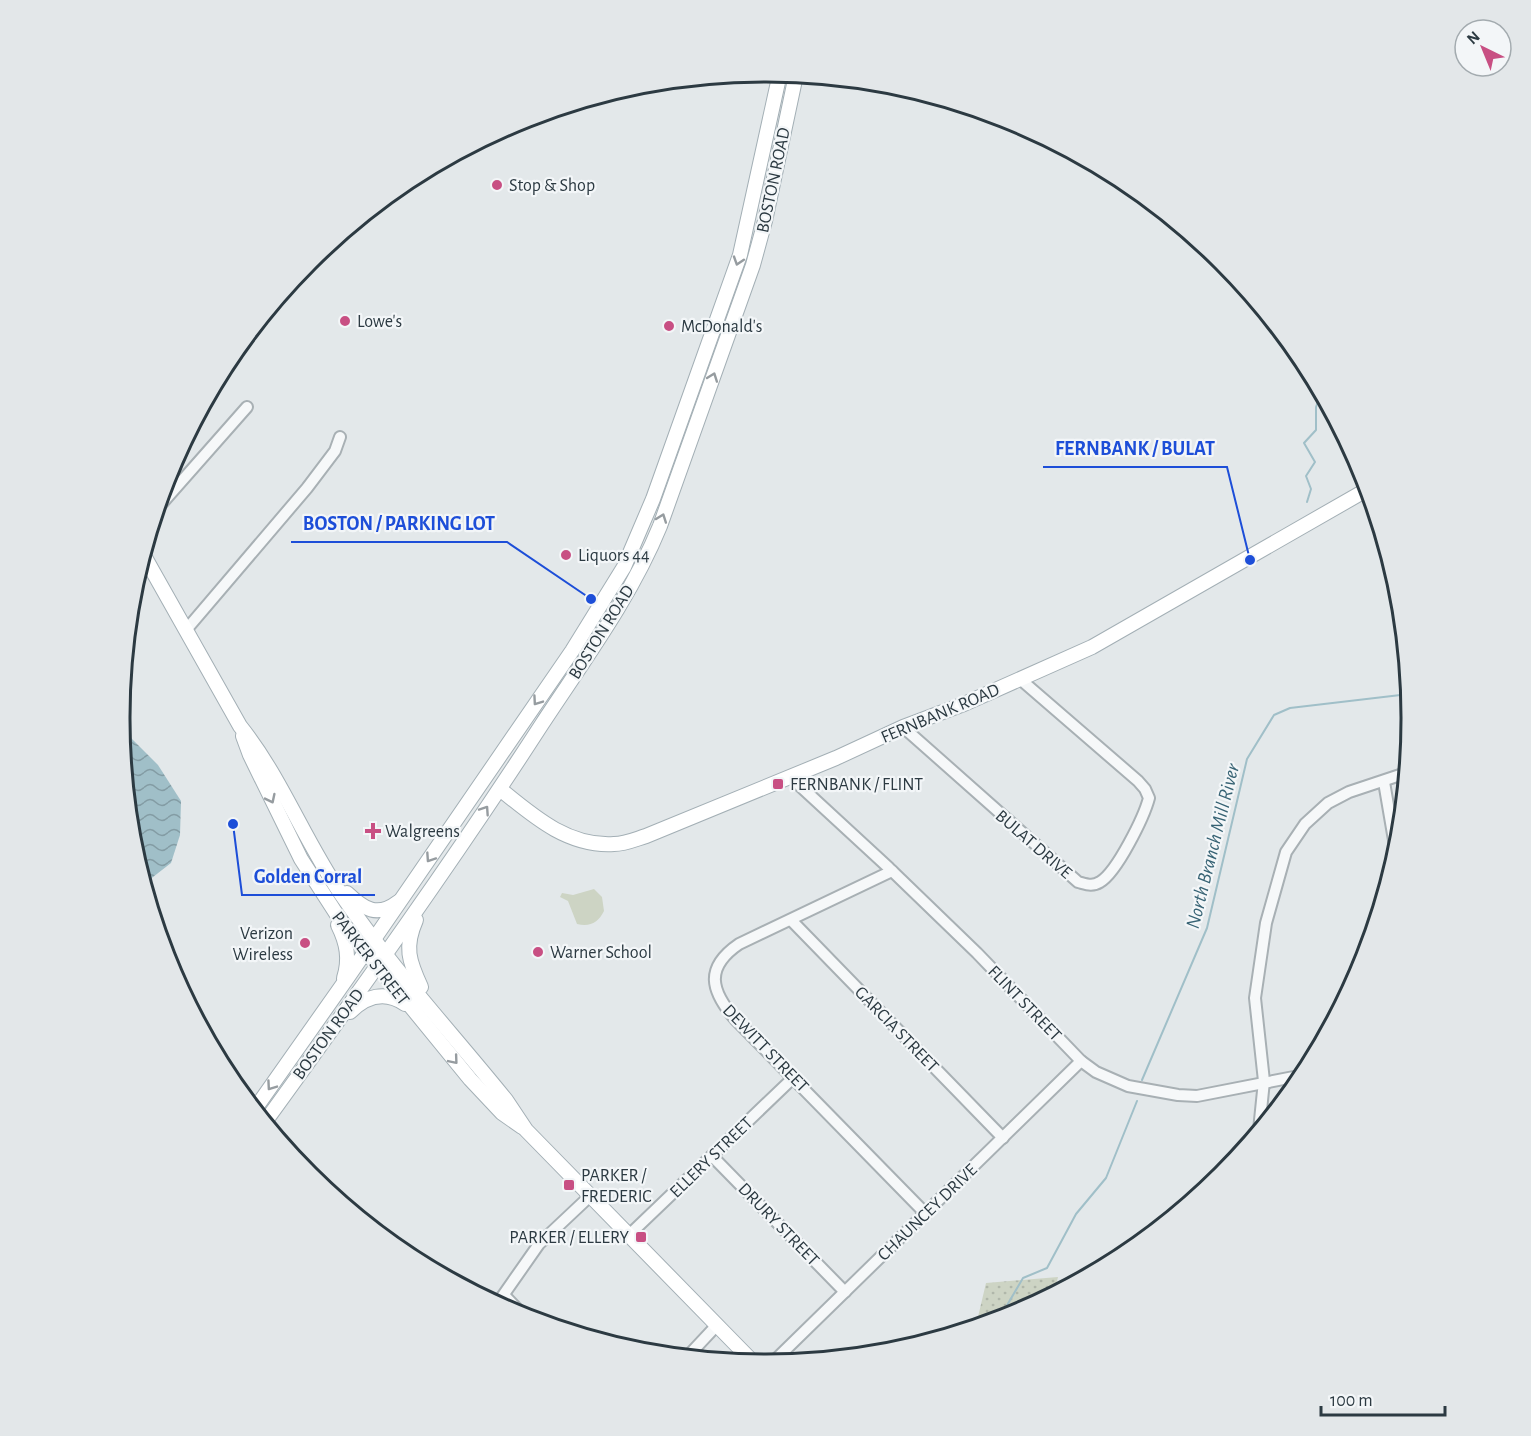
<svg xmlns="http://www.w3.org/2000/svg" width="1531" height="1436" font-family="'Alegreya Sans',sans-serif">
<defs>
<pattern id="green-dots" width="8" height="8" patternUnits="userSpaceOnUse" patternTransform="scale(1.5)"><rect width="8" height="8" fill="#cdd4c4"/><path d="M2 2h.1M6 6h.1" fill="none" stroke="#b0b7aa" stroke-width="1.8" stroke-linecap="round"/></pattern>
<pattern id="water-waves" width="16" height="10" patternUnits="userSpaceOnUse" patternTransform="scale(1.5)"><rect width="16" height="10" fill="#a0bfc8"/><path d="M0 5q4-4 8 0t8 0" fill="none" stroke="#839ca4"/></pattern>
</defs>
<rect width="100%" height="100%" fill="#e3e8ea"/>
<path fill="url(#green-dots)" d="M 1058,1277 L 1054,1293 L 1012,1315 L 972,1327 L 978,1317 L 986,1283 Z"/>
<path fill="#cdd4c4" d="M 594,889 L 602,897 L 604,911 C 598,923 590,927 577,924 L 568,901 L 560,897 L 562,893 L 573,895 Z"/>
<path fill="url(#water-waves)" d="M 120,727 L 158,765 L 181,801 L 180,835 L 171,863 L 144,884 L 132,844 Z"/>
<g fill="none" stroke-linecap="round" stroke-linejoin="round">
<g stroke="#a0bfc8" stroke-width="2">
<path d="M 1307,502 L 1311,489 L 1306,476 L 1315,462 L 1304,443 L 1316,430 L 1316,407 L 1321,393"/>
<path d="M 1142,1080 L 1207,928 L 1247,759 L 1274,715 L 1290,708 L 1409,694"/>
<path d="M 999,1319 L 1023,1278 L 1047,1268 L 1076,1214 L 1106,1178 L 1137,1101"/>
</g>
<g stroke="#a8b0b4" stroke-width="14">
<g id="minor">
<path d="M 157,509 L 247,407"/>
<path d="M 186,630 L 307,488 L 335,451 L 340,437"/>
<path d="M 903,727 L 1078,882 C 1086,884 1092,887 1100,882 C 1117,872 1144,817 1149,798 L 1145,789 L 1138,781 L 1020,679"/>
<path d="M 1384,782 L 1395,846 L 1395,859"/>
<path d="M 799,785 L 889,868 L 977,953 L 1081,1061 L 1096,1072 L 1128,1086 L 1178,1095 L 1197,1096 L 1304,1075"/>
<path d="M 892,871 L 739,944 C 704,968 711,991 735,1019 L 926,1214"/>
<path d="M 791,920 L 1003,1138"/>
<path d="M 1259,1130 L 1264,1081 L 1255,998 L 1266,923 L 1286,852 L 1305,824 L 1328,803 L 1349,792 L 1406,773"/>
<path d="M 712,1156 L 845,1292"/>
<path d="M 628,1236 L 793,1078"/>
<path d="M 504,1295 L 525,1317"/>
<path d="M 497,1304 L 539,1244 L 590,1196"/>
<path d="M 688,1356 L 717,1325"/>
<path d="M 772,1363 L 1081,1061"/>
</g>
</g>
<g stroke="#a3afb5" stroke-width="16">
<g id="major">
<path d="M 143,554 L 240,726 C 281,777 304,840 341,894 C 390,966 451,1032 506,1100 L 526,1130 L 754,1363"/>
<path d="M 243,736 L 250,755 L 301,859 L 341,921 L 470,1079 L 502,1113 L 522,1127"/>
<path d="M 500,789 C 533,816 568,847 614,844 C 625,844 636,839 646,836 L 836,758 L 903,727 L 964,704 L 1092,647 L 1368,489"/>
<path d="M 347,893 C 364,909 377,918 398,902"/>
<path d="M 416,920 C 404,947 409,961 421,987"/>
<path d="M 338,925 C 347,943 350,959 344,978"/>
<path d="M 350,1012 C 366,996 385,990 405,1004"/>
<path d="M 255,1109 L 348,977 L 572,651 L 624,567 L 653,499 L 740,255 L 780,73"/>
<path d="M 265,1122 C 360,991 454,860 542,724 C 584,660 631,597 660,526 L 753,265 L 765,221 L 796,75"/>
</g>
</g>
<use href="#minor" stroke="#f6f8f9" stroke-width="10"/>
<use href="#major" stroke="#fff" stroke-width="14"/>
</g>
<defs><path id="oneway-chevron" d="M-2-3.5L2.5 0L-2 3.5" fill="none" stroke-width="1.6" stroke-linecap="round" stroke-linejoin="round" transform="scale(1.5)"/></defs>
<g stroke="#969ca0">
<use href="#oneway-chevron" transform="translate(738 261) rotate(108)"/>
<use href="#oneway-chevron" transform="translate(713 377) rotate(-70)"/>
<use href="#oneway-chevron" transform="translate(662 518) rotate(-70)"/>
<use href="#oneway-chevron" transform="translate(537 701) rotate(125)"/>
<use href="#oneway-chevron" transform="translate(271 799) rotate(64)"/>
<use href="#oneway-chevron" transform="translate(485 810) rotate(-56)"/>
<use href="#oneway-chevron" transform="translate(430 858) rotate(124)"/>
<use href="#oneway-chevron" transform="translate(454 1060) rotate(50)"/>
<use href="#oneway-chevron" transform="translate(271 1086) rotate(125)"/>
</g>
<g fill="#c84f83" stroke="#f3f6f8" stroke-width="2">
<circle cx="497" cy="185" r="6"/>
<circle cx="345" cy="321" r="6"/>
<circle cx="669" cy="326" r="6"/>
<circle cx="566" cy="555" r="6"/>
<rect x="772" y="778" width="12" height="12" rx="3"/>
<path d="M370 822h6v6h6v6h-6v6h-6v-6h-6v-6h6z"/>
<circle cx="305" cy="943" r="6"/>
<circle cx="538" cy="952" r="6"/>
<rect x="563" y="1179" width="12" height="12" rx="3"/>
<rect x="635" y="1231" width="12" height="12" rx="3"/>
</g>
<g text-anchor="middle" stroke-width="4.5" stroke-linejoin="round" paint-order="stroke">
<g font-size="18" fill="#2c3a42" stroke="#f3f6f8">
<text transform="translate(773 180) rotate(-78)" y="6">BOSTON ROAD</text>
<text transform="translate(601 632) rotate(-58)" y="6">BOSTON ROAD</text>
<text transform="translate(940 713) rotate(-23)" y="6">FERNBANK ROAD</text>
<text transform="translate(1034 844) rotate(41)" y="6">BULAT DRIVE</text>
<text transform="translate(371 958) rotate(52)" y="6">PARKER STREET</text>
<text transform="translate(1025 1003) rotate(46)" y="6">FLINT STREET</text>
<text transform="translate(897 1029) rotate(46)" y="6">GARCIA STREET</text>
<text transform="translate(328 1034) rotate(-54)" y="6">BOSTON ROAD</text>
<text transform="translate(766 1048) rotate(46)" y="6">DEWITT STREET</text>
<text transform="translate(711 1157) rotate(-44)" y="6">ELLERY STREET</text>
<text transform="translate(927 1212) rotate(-44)" y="6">CHAUNCEY DRIVE</text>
<text transform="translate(779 1224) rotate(46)" y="6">DRURY STREET</text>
</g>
<g font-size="18" fill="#2c3a42" stroke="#f3f6f8" text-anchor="start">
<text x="509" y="191">Stop &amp; Shop</text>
<text x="357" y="327">Lowe's</text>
<text x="681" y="332">McDonald's</text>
<text x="578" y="561">Liquors 44</text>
<text x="790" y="790">FERNBANK / FLINT</text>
<text x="385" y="837">Walgreens</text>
<text x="293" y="939" text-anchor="end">Verizon<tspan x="293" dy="21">Wireless</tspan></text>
<text x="550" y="958">Warner School</text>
<text x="581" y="1181">PARKER /<tspan x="581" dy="21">FREDERIC</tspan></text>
<text x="629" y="1243" text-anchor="end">PARKER / ELLERY</text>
</g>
<g font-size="20" font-style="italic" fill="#376374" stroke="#f3f6f8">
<text transform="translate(1212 846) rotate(-76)" y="7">North Branch Mill River</text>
</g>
</g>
<path d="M0 0H1531V1436H0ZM765 82H766A635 635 0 0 1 1401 717V719A635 635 0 0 1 766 1354H765A635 635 0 0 1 130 719V717A635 635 0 0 1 765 82Z" fill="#e3e7e9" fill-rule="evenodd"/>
<path fill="none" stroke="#2c3a42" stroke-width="3" d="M765 82H766A635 635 0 0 1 1401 717V719A635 635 0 0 1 766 1354H765A635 635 0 0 1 130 719V717A635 635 0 0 1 765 82Z"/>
<path fill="none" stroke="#1d4ed8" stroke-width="2" d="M1250 560L1227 467H1043M591 599L507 542H291M233 824L242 895H375"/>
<g fill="#1d4ed8" stroke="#f3f6f8" stroke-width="2">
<circle cx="1250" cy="560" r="6"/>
<circle cx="591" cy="599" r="6"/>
<circle cx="233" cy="824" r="6"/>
</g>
<g font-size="20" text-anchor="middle" font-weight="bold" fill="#1d4ed8" stroke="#f3f6f8" stroke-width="4.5" stroke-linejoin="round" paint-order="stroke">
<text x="1135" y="455">FERNBANK / BULAT</text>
<text x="399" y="530">BOSTON / PARKING LOT</text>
<text x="308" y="883">Golden Corral</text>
</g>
<g transform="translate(1483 48) rotate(317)"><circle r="28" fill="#f3f6f8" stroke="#a3abaf" stroke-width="1.5"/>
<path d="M0-4.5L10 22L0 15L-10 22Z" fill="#c84f83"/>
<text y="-9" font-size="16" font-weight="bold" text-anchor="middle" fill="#2c3a42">N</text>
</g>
<path d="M1321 1406v9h124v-9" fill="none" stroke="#2c3a42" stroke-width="3"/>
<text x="1330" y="1406" font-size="18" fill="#2c3a42" stroke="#f3f6f8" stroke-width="4.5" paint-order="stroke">100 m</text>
</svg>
